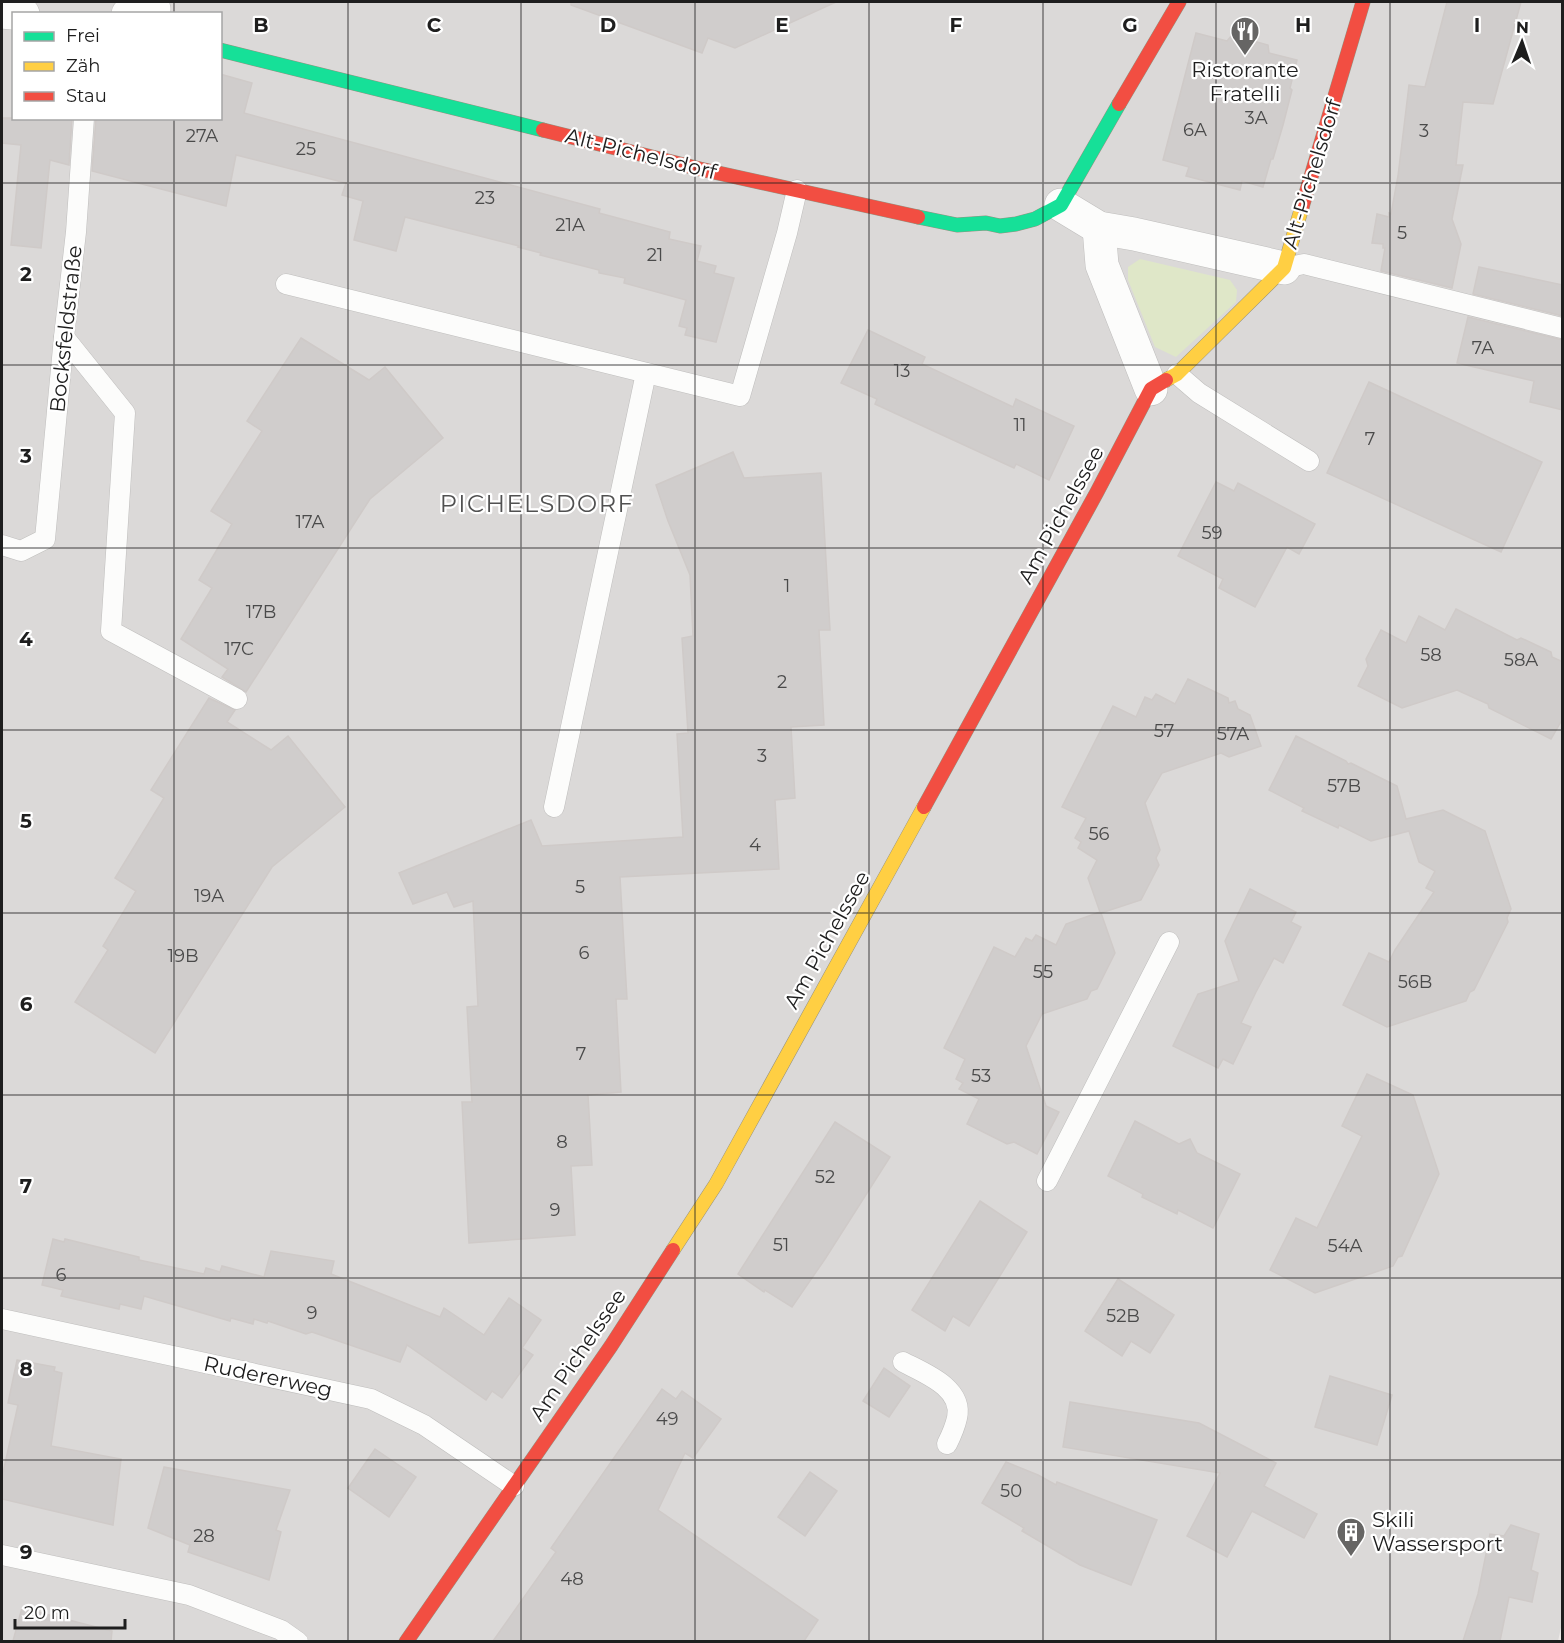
<svg xmlns="http://www.w3.org/2000/svg" width="1564" height="1643" font-family="Montserrat,sans-serif">
<rect width="100%" height="100%" fill="#ece9e7"/>
<path fill="#dbd9d8" fill-rule="evenodd" d="M 2,2 L 1562,2 L 1562,1623 L 1558,1641 L 2,1642 ZM 14,14 L 220,14 L 220,118 L 14,118 Z"/>
<path fill="#dfe7c8" d="M 1140,259 L 1230,280 L 1237,290 L 1236,302 L 1176,357 L 1155,347 L 1128,280 L 1128,267 Z"/>
<g fill="#d0cdcc" stroke="#cfcac8" stroke-width="1.5">
<path d="M 571,2 L 836,2 L 735,48 L 708,38 L 702,53 L 571,5 Z"/>
<path d="M 1447,2 L 1521,2 L 1493,104 L 1463,102 L 1456,165 L 1463,165 L 1452,219 L 1461,244 L 1452,288 L 1381,271 L 1385,248 L 1383,248 L 1383,244 L 1372,243 L 1377,214 L 1389,217 L 1389,213 L 1391,214 L 1398,176 L 1409,85 L 1425,87 Z"/>
<path d="M 1196,33 L 1227,41 L 1232,35 L 1268,45 L 1269,53 L 1297,60 L 1290,88 L 1292,90 L 1283,125 L 1273,159 L 1271,159 L 1263,187 L 1242,181 L 1240,190 L 1186,176 L 1189,167 L 1163,160 Z"/>
<path d="M 220,74 L 252,83 L 244,113 L 600,209 L 599,213 L 670,232 L 669,239 L 701,246 L 697,261 L 716,266 L 714,273 L 734,278 L 716,342 L 685,335 L 687,328 L 679,326 L 686,300 L 624,283 L 625,278 L 599,273 L 599,270 L 540,255 L 541,253 L 518,247 L 519,246 L 405,217 L 396,251 L 354,240 L 363,201 L 342,195 L 346,183 L 236,155 L 226,206 L 92,171 L 96,118 L 220,118 Z"/>
<path d="M 2,118 L 72,118 L 69,165 L 50,160 L 41,248 L 11,245 L 21,145 L 2,143 Z"/>
<path d="M 1479,267 L 1563,285 L 1563,316 L 1473,294 Z"/>
<path d="M 1468,317 L 1563,340 L 1563,410 L 1530,402 L 1534,381 L 1457,363 Z"/>
<path d="M 868,330 L 925,357 L 922,364 L 1013,407 L 1016,399 L 1074,426 L 1049,480 L 1016,464 L 1014,468 L 875,404 L 877,399 L 841,383 Z"/>
<path d="M 301,338 L 369,380 L 385,367 L 443,438 L 370,499 L 246,692 L 222,677 L 228,669 L 181,639 L 212,588 L 199,580 L 232,524 L 211,511 L 262,431 L 247,421 Z"/>
<path d="M 1369,382 L 1542,462 L 1501,552 L 1327,473 Z"/>
<path d="M 733,452 L 744,478 L 821,473 L 830,630 L 819,630 L 824,725 L 791,727 L 795,798 L 775,800 L 779,869 L 620,877 L 627,999 L 616,999 L 621,1092 L 588,1095 L 592,1165 L 571,1166 L 575,1235 L 469,1243 L 462,1102 L 472,1102 L 467,1007 L 478,1006 L 473,901 L 454,907 L 447,892 L 413,904 L 399,873 L 531,820 L 542,846 L 683,837 L 677,734 L 688,733 L 682,638 L 693,636 L 690,575 L 668,521 L 656,485 Z"/>
<path d="M 1216,482 L 1234,491 L 1238,483 L 1315,524 L 1299,554 L 1287,547 L 1255,607 L 1219,588 L 1223,579 L 1178,556 Z"/>
<path d="M 1456,609 L 1517,640 L 1521,638 L 1551,652 L 1552,657 L 1563,662 L 1563,718 L 1551,739 L 1489,708 L 1488,704 L 1457,690 L 1402,708 L 1358,686 L 1368,666 L 1366,659 L 1381,630 L 1406,643 L 1419,616 L 1445,630 Z"/>
<path d="M 1188,679 L 1228,698 L 1229,703 L 1235,701 L 1238,709 L 1250,715 L 1261,746 L 1229,757 L 1221,753 L 1162,773 L 1145,803 L 1160,850 L 1156,858 L 1159,865 L 1141,900 L 1101,913 L 1115,953 L 1097,989 L 1091,991 L 1087,999 L 1042,1014 L 1026,1046 L 1046,1106 L 1059,1112 L 1037,1154 L 1014,1142 L 1007,1144 L 967,1124 L 979,1099 L 959,1089 L 963,1083 L 956,1079 L 965,1059 L 944,1048 L 994,947 L 1015,957 L 1026,938 L 1032,941 L 1036,935 L 1056,945 L 1066,924 L 1100,912 L 1088,878 L 1097,860 L 1078,848 L 1081,842 L 1075,838 L 1086,818 L 1062,807 L 1113,706 L 1136,717 L 1145,697 L 1152,700 L 1156,694 L 1175,704 Z"/>
<path d="M 209,698 L 235,710 L 227,722 L 271,750 L 288,736 L 345,807 L 272,867 L 155,1053 L 75,1002 L 108,950 L 103,946 L 136,891 L 115,878 L 164,798 L 151,790 Z"/>
<path d="M 1296,736 L 1346,761 L 1348,764 L 1351,763 L 1397,786 L 1406,819 L 1443,810 L 1485,831 L 1511,909 L 1507,918 L 1508,922 L 1474,990 L 1470,992 L 1466,1001 L 1387,1027 L 1343,1005 L 1369,953 L 1389,962 L 1395,950 L 1434,892 L 1426,888 L 1435,871 L 1419,862 L 1409,831 L 1371,841 L 1339,825 L 1338,828 L 1302,811 L 1304,808 L 1269,790 Z"/>
<path d="M 1250,889 L 1296,912 L 1291,922 L 1301,927 L 1283,963 L 1274,958 L 1256,992 L 1241,1023 L 1251,1027 L 1233,1064 L 1223,1059 L 1218,1068 L 1173,1046 L 1198,994 L 1239,981 L 1225,941 Z"/>
<path d="M 1367,1074 L 1413,1095 L 1439,1174 L 1402,1256 L 1398,1257 L 1393,1266 L 1315,1293 L 1270,1270 L 1296,1218 L 1317,1228 L 1362,1136 L 1342,1126 Z"/>
<path d="M 1135,1121 L 1179,1144 L 1190,1139 L 1197,1153 L 1240,1174 L 1213,1228 L 1178,1210 L 1177,1214 L 1142,1197 L 1143,1194 L 1108,1176 Z"/>
<path d="M 835,1122 L 890,1157 L 825,1259 L 792,1307 L 765,1290 L 764,1292 L 738,1274 Z"/>
<path d="M 980,1201 L 1027,1232 L 969,1326 L 953,1316 L 945,1331 L 912,1310 Z"/>
<path d="M 53,1239 L 64,1242 L 65,1239 L 139,1257 L 139,1260 L 204,1274 L 206,1268 L 220,1272 L 222,1266 L 264,1277 L 271,1251 L 334,1261 L 331,1274 L 440,1317 L 444,1308 L 484,1335 L 509,1298 L 541,1320 L 522,1348 L 533,1355 L 502,1398 L 492,1391 L 486,1400 L 407,1345 L 400,1362 L 312,1332 L 306,1334 L 268,1321 L 267,1323 L 254,1319 L 253,1324 L 231,1318 L 230,1321 L 144,1296 L 141,1309 L 120,1304 L 119,1309 L 61,1296 L 63,1290 L 42,1285 Z"/>
<path d="M 1118,1279 L 1174,1315 L 1150,1353 L 1131,1341 L 1122,1356 L 1085,1331 Z"/>
<path d="M 17,1360 L 55,1367 L 54,1371 L 62,1373 L 51,1446 L 121,1459 L 113,1525 L 2,1499 L 2,1477 L 18,1405 L 8,1403 Z"/>
<path d="M 884,1368 L 910,1386 L 889,1417 L 863,1401 Z"/>
<path d="M 1330,1376 L 1392,1395 L 1377,1445 L 1315,1427 Z"/>
<path d="M 662,1389 L 676,1399 L 682,1391 L 721,1419 L 693,1458 L 685,1453 L 658,1510 L 818,1620 L 804,1641 L 493,1641 L 556,1552 L 551,1548 Z"/>
<path d="M 1070,1402 L 1199,1423 L 1276,1463 L 1264,1486 L 1317,1514 L 1304,1538 L 1252,1511 L 1227,1557 L 1187,1536 L 1220,1473 L 1063,1447 Z"/>
<path d="M 375,1449 L 416,1477 L 389,1517 L 348,1488 Z"/>
<path d="M 1006,1462 L 1038,1475 L 1056,1485 L 1057,1482 L 1157,1520 L 1131,1585 L 1080,1565 L 1022,1531 L 1024,1528 L 982,1503 Z"/>
<path d="M 164,1467 L 290,1490 L 276,1530 L 281,1532 L 269,1580 L 188,1552 L 190,1545 L 148,1528 Z"/>
<path d="M 810,1472 L 837,1491 L 805,1536 L 778,1517 Z"/>
<path d="M 1511,1525 L 1539,1534 L 1531,1570 L 1538,1573 L 1532,1602 L 1509,1597 L 1500,1641 L 1463,1641 L 1478,1594 L 1490,1534 L 1504,1536 Z"/>
<path d="M 22,1608 L 112,1631 L 111,1641 L 13,1641 Z"/>
</g>
<g fill="none" stroke-linecap="round" stroke-linejoin="round">
<g stroke="#bfbebd" stroke-width="21">
<g id="lane">
<path d="M 1284,268 L 1304,264 L 1562,328"/>
<path d="M 286,284 L 740,396 L 787,233 L 797,190"/>
<path d="M 64,337 L 125,413 L 111,631 L 237,699"/>
<path d="M 1177,374 L 1199,393 L 1309,461"/>
<path d="M 2,545 L 21,551 L 45,539 L 64,337 L 76,232 L 84,118"/>
<path d="M 554,807 L 646,373"/>
<path d="M 1047,1181 L 1169,942"/>
<path d="M 2,1319 L 371,1399 L 424,1425 L 514,1486"/>
<path d="M 903,1362 C 924,1373 964,1388 957,1418 C 955,1427 951,1436 947,1444"/>
<path d="M 2,1555 L 189,1595 L 281,1630 L 298,1642"/>
</g>
</g>
<g stroke="#bfbebd" stroke-width="34">
<g id="street">
<path d="M 2,12 L 23,14"/>
<path d="M 128,14 L 154,9"/>
<path d="M 1061,205 L 1099,228 L 1134,234 L 1284,268"/>
<path d="M 1099,228 L 1102,265 L 1151,389"/>
</g>
</g>
<g stroke="#959280" stroke-width="15">
<g id="fast">
<path d="M 220,50 L 543,130"/>
<path d="M 918,217 L 957,225 L 986,223 L 1000,226 L 1016,224 L 1035,219 L 1061,205 L 1119,104"/>
</g>
</g>
<g stroke="#959280" stroke-width="15">
<g id="slow">
<path d="M 1166,380 L 1177,374 L 1284,268 L 1302,207"/>
<path d="M 673,1250 L 716,1184 L 924,807"/>
</g>
</g>
<g stroke="#959280" stroke-width="15">
<g id="jam">
<path d="M 1119,104 L 1179,2"/>
<path d="M 543,130 L 700,169 L 918,217"/>
<path d="M 1302,207 L 1363,2"/>
<path d="M 924,807 L 1097,492 L 1151,389 L 1166,380"/>
<path d="M 406,1642 L 611,1346 L 673,1250"/>
</g>
</g>
<use href="#lane" stroke="#fcfcfb" stroke-width="20"/>
<use href="#street" stroke="#fcfcfb" stroke-width="33"/>
<use href="#fast" stroke="#16e098" stroke-width="14"/>
<use href="#slow" stroke="#ffcf43" stroke-width="14"/>
<use href="#jam" stroke="#f24e42" stroke-width="14"/>
</g>
<path fill="none" stroke="#1e1e1e" stroke-width="1.5" stroke-opacity="0.55" d="M 174,2 L 174,14M 348,2 L 348,1642M 521,2 L 521,1642M 695,2 L 695,1642M 869,2 L 869,1642M 1043,2 L 1043,1642M 1216,2 L 1216,1642M 1390,2 L 1390,1642M 174,118 L 174,1642M 2,183 L 1562,183M 2,365 L 1562,365M 2,548 L 1562,548M 2,730 L 1562,730M 2,913 L 1562,913M 2,1095 L 1562,1095M 2,1278 L 1562,1278M 2,1460 L 1562,1460"/>
<defs>
<g id="restaurant-pin" transform="scale(1.5)"><path d="M0 17L-7.5 6A9.5 9.5 0 1 1 7.5 6Z" fill="#666564" stroke="#fff"/><path d="M-5-6h1v4h1v-4h1v4h1v-4h1v5L-1.5 .5V6h-2V.5L-5-1ZM5-6V6H3V1.5H1.5Q1.5-4 5-6Z" fill="#fff"/></g>
<g id="building-pin" transform="scale(1.5)"><path d="M0 17L-7.5 6A9.5 9.5 0 1 1 7.5 6Z" fill="#666564" stroke="#fff"/><path d="M-4-6H4V6H1V3H-1V6H-4ZM-2.5-4.3h1.7v1.8h-1.7ZM.8-4.3h1.7v1.8H.8ZM-2.5-1h1.7V.8h-1.7ZM.8-1h1.7V.8H.8Z" fill="#fff"/></g>
</defs>
<g fill-rule="evenodd">
<use href="#restaurant-pin" x="1245" y="31"/>
<use href="#building-pin" x="1351" y="1532"/>
</g>
<g text-anchor="middle" stroke-width="4.5" stroke-linejoin="round" paint-order="stroke">
<g font-size="18" fill="#4a4a4a">
<text x="1256" y="124">3A</text>
<text x="1195" y="136">6A</text>
<text x="1424" y="137">3</text>
<text x="202" y="142">27A</text>
<text x="306" y="155">25</text>
<text x="485" y="204">23</text>
<text x="570" y="231">21A</text>
<text x="1402" y="239">5</text>
<text x="655" y="261">21</text>
<text x="1483" y="354">7A</text>
<text x="902" y="377">13</text>
<text x="1020" y="431">11</text>
<text x="1370" y="445">7</text>
<text x="310" y="528">17A</text>
<text x="1212" y="539">59</text>
<text x="787" y="592">1</text>
<text x="261" y="618">17B</text>
<text x="239" y="655">17C</text>
<text x="1431" y="661">58</text>
<text x="1521" y="666">58A</text>
<text x="782" y="688">2</text>
<text x="1164" y="737">57</text>
<text x="1233" y="740">57A</text>
<text x="762" y="762">3</text>
<text x="1344" y="792">57B</text>
<text x="1099" y="840">56</text>
<text x="755" y="851">4</text>
<text x="580" y="893">5</text>
<text x="209" y="902">19A</text>
<text x="584" y="959">6</text>
<text x="183" y="962">19B</text>
<text x="1043" y="978">55</text>
<text x="1415" y="988">56B</text>
<text x="581" y="1060">7</text>
<text x="981" y="1082">53</text>
<text x="562" y="1148">8</text>
<text x="825" y="1183">52</text>
<text x="555" y="1216">9</text>
<text x="781" y="1251">51</text>
<text x="1345" y="1252">54A</text>
<text x="61" y="1281">6</text>
<text x="312" y="1319">9</text>
<text x="1123" y="1322">52B</text>
<text x="667" y="1425">49</text>
<text x="1011" y="1497">50</text>
<text x="204" y="1542">28</text>
<text x="572" y="1585">48</text>
</g>
<g font-size="21" fill="#1e1e1e" stroke="#fff">
<text x="1245" y="77">Ristorante<tspan x="1245" dy="24">Fratelli</tspan></text>
<text x="1372" y="1527" text-anchor="start">Skili<tspan x="1372" dy="24">Wassersport</tspan></text>
</g>
<g font-size="21" fill="#1e1e1e" stroke="#fff">
<text transform="translate(641 154) rotate(14)" y="7">Alt-Pichelsdorf</text>
<text transform="translate(1312 174) rotate(-73)" y="7">Alt-Pichelsdorf</text>
<text transform="translate(66 329) rotate(-84)" y="7">Bocksfeldstraße</text>
<text transform="translate(1061 515) rotate(-61)" y="7">Am Pichelssee</text>
<text transform="translate(827 940) rotate(-61)" y="7">Am Pichelssee</text>
<text transform="translate(578 1355) rotate(-56)" y="7">Am Pichelssee</text>
<text transform="translate(268 1377) rotate(12)" y="7">Rudererweg</text>
</g>
<g font-size="24" letter-spacing="1.5" fill="#515151" stroke="#fff">
<text x="537" y="512">PICHELSDORF</text>
</g>
</g>
<g font-size="20" text-anchor="middle" font-weight="bold" fill="#1e1e1e" stroke="#fff" stroke-width="4.5" stroke-linejoin="round" paint-order="stroke">
<text x="261" y="32">B</text>
<text x="434" y="32">C</text>
<text x="608" y="32">D</text>
<text x="782" y="32">E</text>
<text x="956" y="32">F</text>
<text x="1130" y="32">G</text>
<text x="1303" y="32">H</text>
<text x="1477" y="32">I</text>
<text x="26" y="281">2</text>
<text x="26" y="463">3</text>
<text x="26" y="646">4</text>
<text x="26" y="828">5</text>
<text x="26" y="1011">6</text>
<text x="26" y="1193">7</text>
<text x="26" y="1376">8</text>
<text x="26" y="1559">9</text>
</g>
<rect width="1564" height="1643" fill="none" stroke="#1e1e1e" stroke-width="6"/>
<rect x="12" y="12" width="210" height="108" fill="#ffffff" stroke="#a5a5a5" stroke-width="1.5"/>
<rect x="24" y="32" width="30" height="9" fill="#16e098" stroke="#a5a5a5" stroke-width="1.5"/>
<text x="66" y="42" font-size="18" fill="#1e1e1e">Frei</text>
<rect x="24" y="62" width="30" height="9" fill="#ffcf43" stroke="#a5a5a5" stroke-width="1.5"/>
<text x="66" y="72" font-size="18" fill="#1e1e1e">Zäh</text>
<rect x="24" y="92" width="30" height="9" fill="#f24e42" stroke="#a5a5a5" stroke-width="1.5"/>
<text x="66" y="102" font-size="18" fill="#1e1e1e">Stau</text>
<g transform="translate(1522 42) rotate(2)" stroke="#ffffff" stroke-width="4.5" paint-order="stroke">
<path d="M0-4.5L10 22L0 15L-10 22Z" fill="#1e1e1e"/>
<text y="-9" font-size="16" font-weight="bold" text-anchor="middle" fill="#1e1e1e">N</text>
</g>
<path d="M15 1619v9h110v-9" fill="none" stroke="#1e1e1e" stroke-width="3"/>
<text x="24" y="1619" font-size="18" fill="#1e1e1e" stroke="#ffffff" stroke-width="4.5" paint-order="stroke">20 m</text>
</svg>
